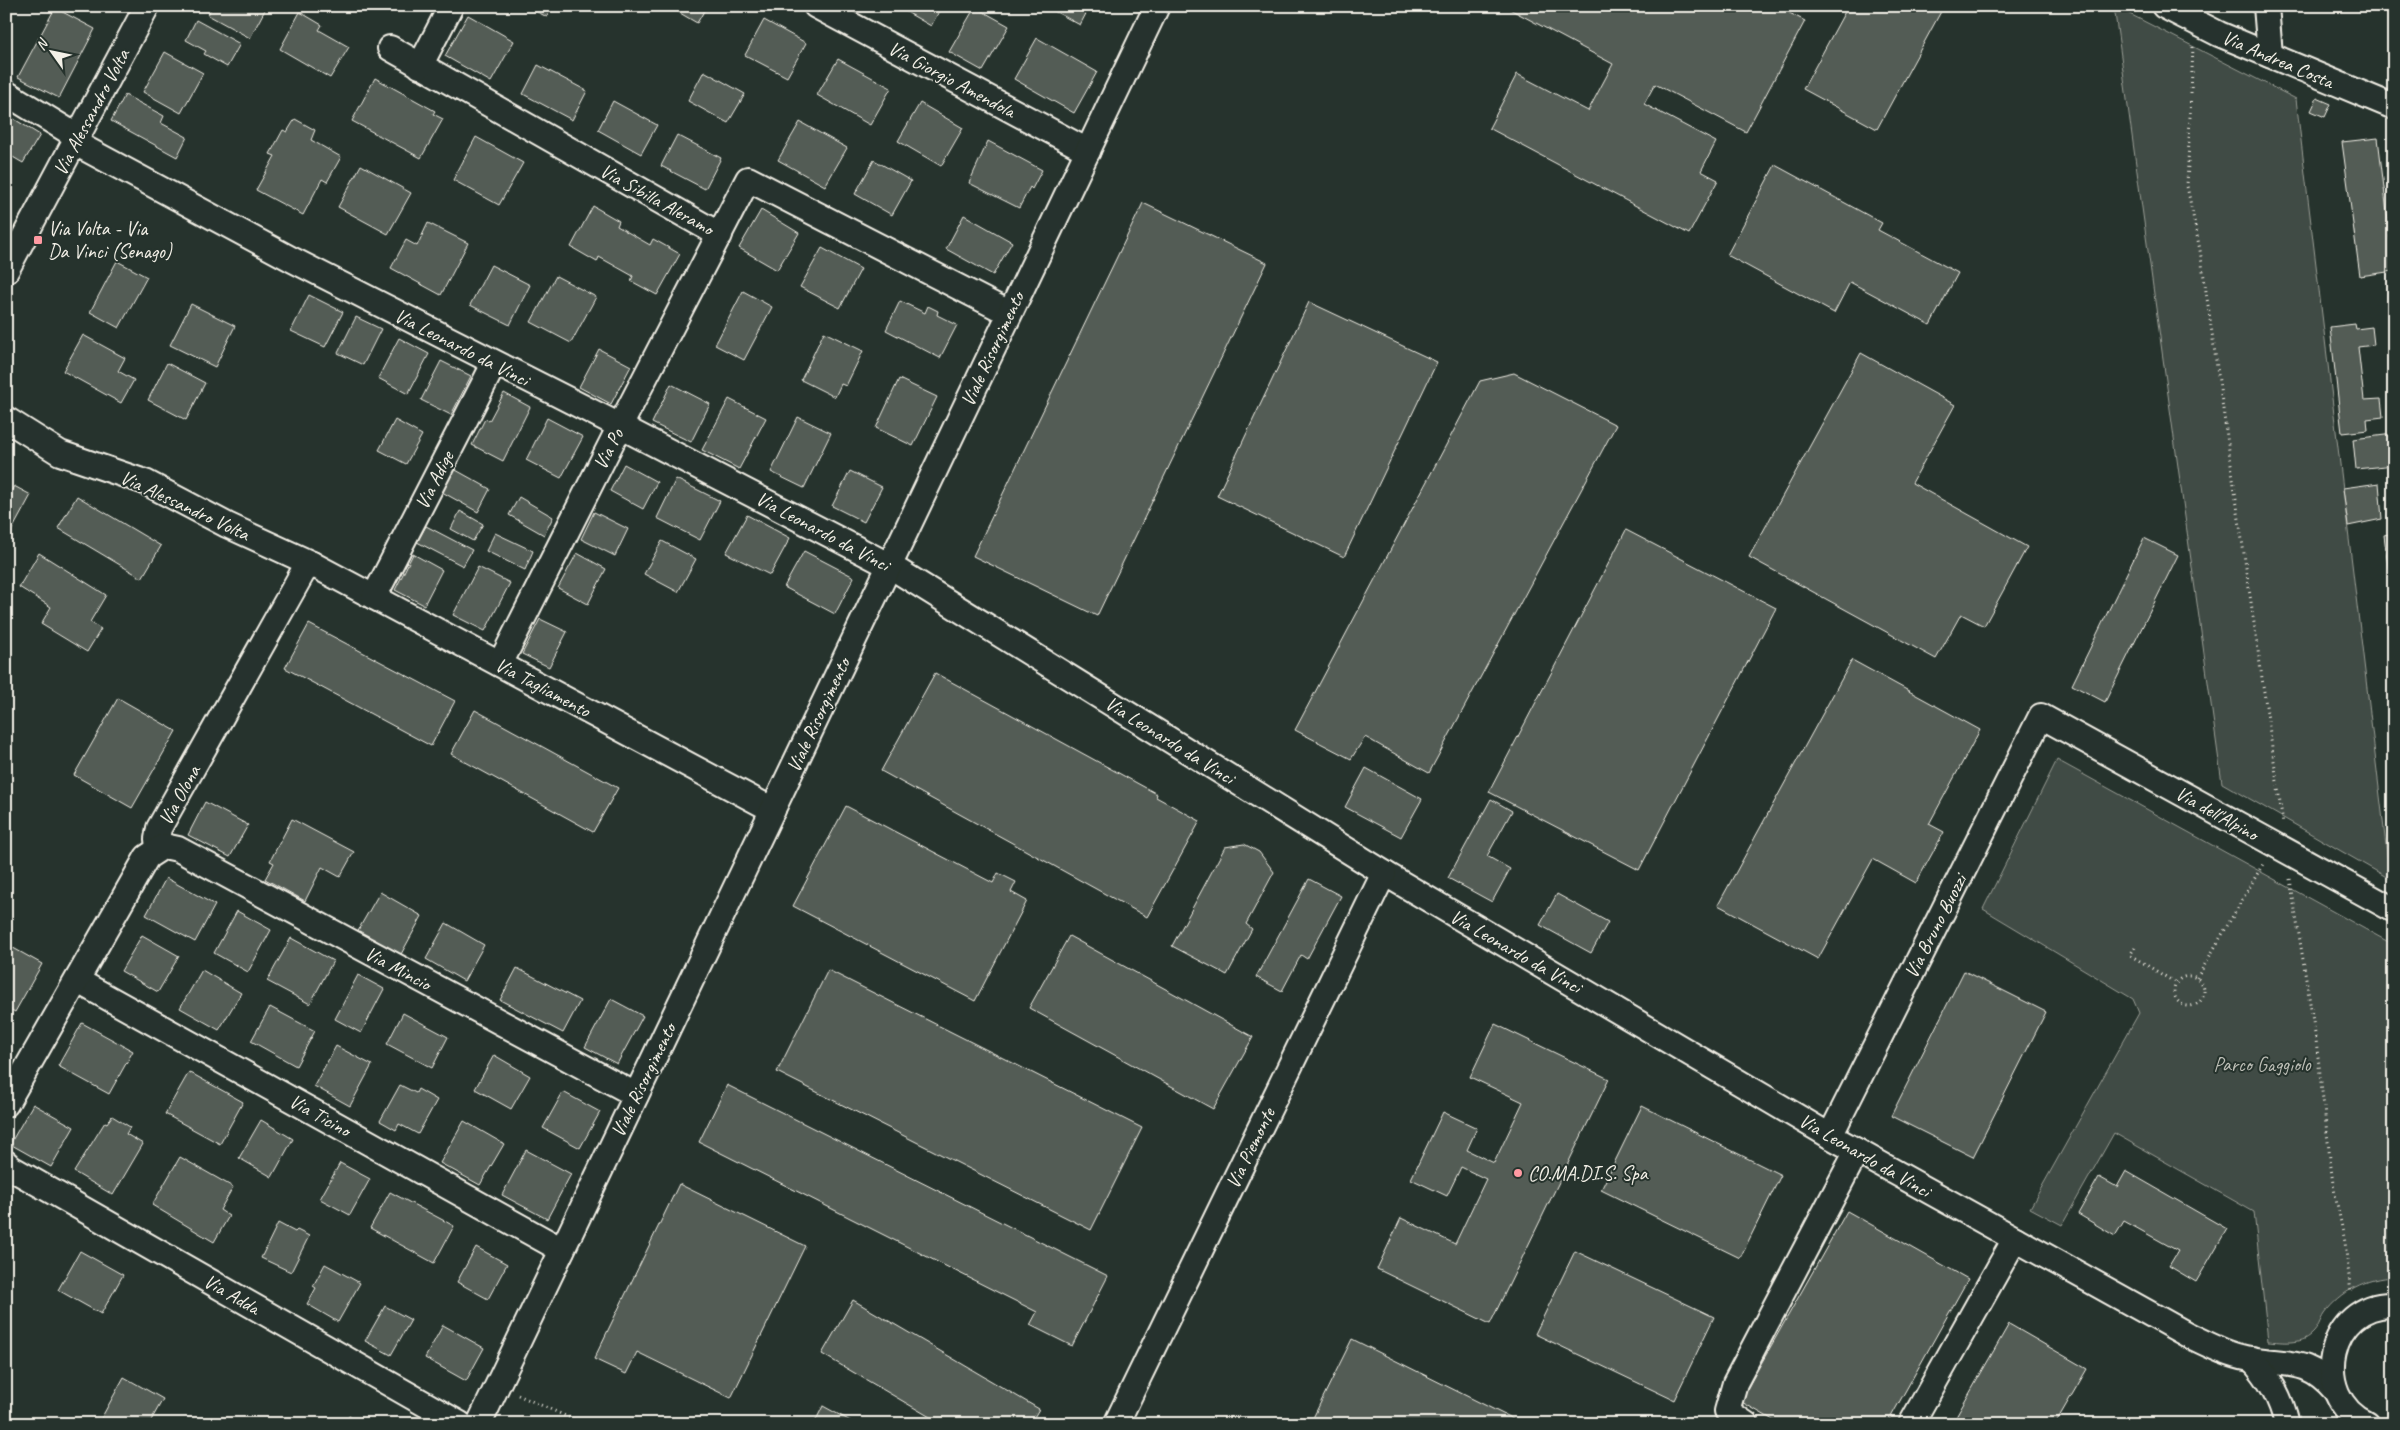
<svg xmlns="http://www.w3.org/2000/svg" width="2400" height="1430" font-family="Caveat,sans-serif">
<rect width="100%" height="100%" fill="#26332d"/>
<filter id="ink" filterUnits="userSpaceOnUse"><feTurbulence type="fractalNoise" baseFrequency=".02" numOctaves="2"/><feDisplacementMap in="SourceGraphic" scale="10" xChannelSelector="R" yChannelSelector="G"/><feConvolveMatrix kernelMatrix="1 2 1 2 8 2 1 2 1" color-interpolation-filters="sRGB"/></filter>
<g filter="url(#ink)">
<g fill="#414b45" stroke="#9a9e96">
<path d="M 2114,6 L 2296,99 L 2390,879 L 2222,783 Z"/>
<path d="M 2057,760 L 2394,945 L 2394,1277 C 2366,1278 2341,1291 2324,1314 C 2320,1320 2318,1329 2312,1334 C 2301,1345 2282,1342 2268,1341 L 2254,1212 L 2114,1133 L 2062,1225 L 2030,1208 L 2139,1013 L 2133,999 L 1983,909 Z"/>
</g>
<g fill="#525c55" stroke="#f4f1e8">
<path d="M 212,6 L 267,6 L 250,38 L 208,15 Z"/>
<path d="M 526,6 L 552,6 L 547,17 Z"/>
<path d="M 668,6 L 707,6 L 697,23 Z"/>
<path d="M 896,6 L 942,6 L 931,26 Z"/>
<path d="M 1045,6 L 1090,6 L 1080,25 Z"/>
<path d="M 1504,6 L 1776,6 L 1805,21 L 1746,132 L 1655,84 L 1644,104 L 1716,142 L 1701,171 L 1718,180 L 1689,234 L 1489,128 L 1517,74 L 1588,111 L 1613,64 Z"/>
<path d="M 1848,6 L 1944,6 L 1877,129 L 1803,89 Z"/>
<path d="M 975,7 L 1009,26 L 983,71 L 949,52 Z"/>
<path d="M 55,8 L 95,29 L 59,98 L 18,77 Z"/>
<path d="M 300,12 L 322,25 L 319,30 L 349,47 L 330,78 L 280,49 Z"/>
<path d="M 468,15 L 514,41 L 491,82 L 445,56 Z"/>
<path d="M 196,20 L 240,44 L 227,67 L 204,54 L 206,51 L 186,40 Z"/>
<path d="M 764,20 L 806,43 L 787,77 L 745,55 Z"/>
<path d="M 1037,38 L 1097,72 L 1074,113 L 1014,79 Z"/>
<path d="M 165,52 L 203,73 L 181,113 L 143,92 Z"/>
<path d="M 838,59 L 891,88 L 870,125 L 817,95 Z"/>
<path d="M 538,65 L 587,91 L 572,120 L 523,94 Z"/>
<path d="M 704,71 L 745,94 L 728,123 L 688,101 Z"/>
<path d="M 375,78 L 435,111 L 433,114 L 443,119 L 421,158 L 352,121 Z"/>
<path d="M 125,95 L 164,116 L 161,123 L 187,137 L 177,157 L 111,121 Z"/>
<path d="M 2317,98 L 2331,104 L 2325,117 L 2311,111 Z"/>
<path d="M 613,101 L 657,125 L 641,154 L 598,130 Z"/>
<path d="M 920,103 L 963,128 L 941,166 L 898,141 Z"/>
<path d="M 6,114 L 40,135 L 23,163 L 6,153 Z"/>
<path d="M 295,119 L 315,130 L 311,140 L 341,157 L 327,182 L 322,179 L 303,215 L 256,190 L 275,156 L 270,154 L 283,130 L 287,132 Z"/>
<path d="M 800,122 L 847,148 L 825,186 L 778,160 Z"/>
<path d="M 677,135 L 721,158 L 705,189 L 661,166 Z"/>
<path d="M 476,137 L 523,163 L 499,205 L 453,180 Z"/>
<path d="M 2378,138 L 2394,271 L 2360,276 L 2342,142 Z"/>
<path d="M 988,141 L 1042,170 L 1032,189 L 1030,187 L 1019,208 L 969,183 Z"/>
<path d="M 874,160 L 911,181 L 892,215 L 855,194 Z"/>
<path d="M 361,165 L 411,193 L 388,234 L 338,207 Z"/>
<path d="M 1775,165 L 1882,223 L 1878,230 L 1958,273 L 1930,325 L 1850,282 L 1834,313 L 1727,255 Z"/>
<path d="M 1143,203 L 1267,263 L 1097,616 L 973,556 Z"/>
<path d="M 593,206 L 619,221 L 617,226 L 650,245 L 653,239 L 680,254 L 657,295 L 631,281 L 633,276 L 599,257 L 597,262 L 571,247 Z"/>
<path d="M 761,210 L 799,233 L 777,270 L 739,248 Z"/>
<path d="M 964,215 L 1012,242 L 993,275 L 946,249 Z"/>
<path d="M 428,223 L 468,243 L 441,295 L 391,268 L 406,240 L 417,246 Z"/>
<path d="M 822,248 L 861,269 L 840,308 L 800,287 Z"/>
<path d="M 117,261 L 147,277 L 119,328 L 90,312 Z"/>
<path d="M 491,265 L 530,285 L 510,325 L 470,305 Z"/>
<path d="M 556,276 L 596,297 L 571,343 L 531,322 Z"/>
<path d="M 743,291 L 772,307 L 744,360 L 715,345 Z"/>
<path d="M 309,295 L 343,312 L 325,347 L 291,331 Z"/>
<path d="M 900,301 L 925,313 L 928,306 L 938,311 L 937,315 L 957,325 L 940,358 L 886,330 Z"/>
<path d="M 1309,302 L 1437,362 L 1344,557 L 1217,496 Z"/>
<path d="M 191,304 L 235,326 L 215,367 L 170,345 Z"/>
<path d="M 356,317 L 381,329 L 363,365 L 338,353 Z"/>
<path d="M 2355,324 L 2356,329 L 2372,327 L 2374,345 L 2358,347 L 2364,400 L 2381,399 L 2383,417 L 2367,419 L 2368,430 L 2342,433 L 2330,327 Z"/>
<path d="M 824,332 L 863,351 L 846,386 L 841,384 L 835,397 L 801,380 Z"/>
<path d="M 83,335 L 125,358 L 118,371 L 134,380 L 121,403 L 63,371 Z"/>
<path d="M 399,338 L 429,354 L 408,394 L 378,378 Z"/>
<path d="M 599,349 L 631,366 L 611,404 L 579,387 Z"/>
<path d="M 1861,353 L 1955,405 L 1912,483 L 2027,547 L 1984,626 L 1961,614 L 1936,659 L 1749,557 Z"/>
<path d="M 441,361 L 471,376 L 451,415 L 421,400 Z"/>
<path d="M 167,363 L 205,383 L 186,420 L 148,400 Z"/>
<path d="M 1514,373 L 1616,425 L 1429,773 L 1365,737 L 1351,759 L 1295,730 L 1480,381 Z"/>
<path d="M 899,379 L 937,397 L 913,446 L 876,428 Z"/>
<path d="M 671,384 L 710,404 L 691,442 L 652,423 Z"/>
<path d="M 504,393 L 530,407 L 503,461 L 472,445 L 485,419 L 489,421 Z"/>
<path d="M 729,399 L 766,418 L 739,469 L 702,450 Z"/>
<path d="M 798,417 L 831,433 L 804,488 L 771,472 Z"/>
<path d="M 547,418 L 583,437 L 561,478 L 526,460 Z"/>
<path d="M 395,420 L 422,435 L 406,464 L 379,450 Z"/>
<path d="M 2393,434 L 2394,465 L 2356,469 L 2353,439 Z"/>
<path d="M 624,464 L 657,482 L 643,509 L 610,491 Z"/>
<path d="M 454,469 L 490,489 L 478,512 L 442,492 Z"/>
<path d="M 850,471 L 882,487 L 864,522 L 832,506 Z"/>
<path d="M 676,479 L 720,501 L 700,540 L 657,518 Z"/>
<path d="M 2379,483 L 2382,519 L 2348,526 L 2343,488 Z"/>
<path d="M 14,486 L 31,495 L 6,541 L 6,500 Z"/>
<path d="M 77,496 L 161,546 L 142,578 L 58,528 Z"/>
<path d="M 519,497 L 553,517 L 544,535 L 509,515 Z"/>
<path d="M 460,511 L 483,524 L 473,541 L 451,529 Z"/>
<path d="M 594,512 L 628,529 L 615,556 L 581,539 Z"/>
<path d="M 747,515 L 790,538 L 770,575 L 726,553 Z"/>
<path d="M 426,526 L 472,550 L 463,566 L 417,542 Z"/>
<path d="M 1626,530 L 1776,608 L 1639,870 L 1489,792 Z"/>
<path d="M 495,533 L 533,551 L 525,570 L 486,551 Z"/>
<path d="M 2394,533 L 2394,574 L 2389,574 L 2384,535 Z"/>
<path d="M 2144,538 L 2178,555 L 2105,702 L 2072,685 Z"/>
<path d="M 662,541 L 696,559 L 678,592 L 644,574 Z"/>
<path d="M 804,551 L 854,577 L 835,614 L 784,587 Z"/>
<path d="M 39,553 L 106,595 L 90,622 L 101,629 L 87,652 L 41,624 L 51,607 L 19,587 Z"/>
<path d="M 577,553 L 606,569 L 588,604 L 558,588 Z"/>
<path d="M 413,554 L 442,570 L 424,605 L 395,590 Z"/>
<path d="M 478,567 L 510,583 L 485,631 L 453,615 Z"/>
<path d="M 540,619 L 567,632 L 549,667 L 522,654 Z"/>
<path d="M 309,624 L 455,701 L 431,746 L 285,668 Z"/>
<path d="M 1852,660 L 1980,730 L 1929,824 L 1944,832 L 1916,883 L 1873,859 L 1818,959 L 1718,905 Z"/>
<path d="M 935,673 L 1157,794 L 1156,797 L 1200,821 L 1147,917 L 881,771 Z"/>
<path d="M 118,698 L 176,731 L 132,808 L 74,775 Z"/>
<path d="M 475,710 L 618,788 L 593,832 L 451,754 Z"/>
<path d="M 1366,768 L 1422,799 L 1401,837 L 1345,807 Z"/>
<path d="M 1491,799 L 1512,811 L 1487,856 L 1510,869 L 1492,902 L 1448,878 Z"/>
<path d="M 205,802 L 248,825 L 230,857 L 188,835 Z"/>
<path d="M 846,806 L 993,883 L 998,873 L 1016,882 L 1011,892 L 1027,901 L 975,1001 L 793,906 Z"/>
<path d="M 292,819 L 354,852 L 340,877 L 322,867 L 305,901 L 265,879 L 274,863 L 270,861 Z"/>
<path d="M 1244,844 L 1259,852 L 1274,872 L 1246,924 L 1252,929 L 1227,975 L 1172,946 L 1225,847 Z"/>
<path d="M 166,878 L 215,905 L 195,942 L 146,915 Z"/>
<path d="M 1309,879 L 1341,896 L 1307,959 L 1301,955 L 1282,991 L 1256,977 Z"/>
<path d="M 380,892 L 422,916 L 400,956 L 357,932 Z"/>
<path d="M 1557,894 L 1608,922 L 1591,953 L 1540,925 Z"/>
<path d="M 237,911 L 271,930 L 248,972 L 214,953 Z"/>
<path d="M 446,923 L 484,945 L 464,981 L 426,959 Z"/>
<path d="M 142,935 L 179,956 L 158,992 L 121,971 Z"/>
<path d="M 1069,936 L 1253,1037 L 1213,1109 L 1029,1008 Z"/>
<path d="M 291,938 L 333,961 L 310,1004 L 267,981 Z"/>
<path d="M 6,944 L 42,964 L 15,1012 L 6,1007 Z"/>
<path d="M 517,968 L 580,1001 L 563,1033 L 500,1000 Z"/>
<path d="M 202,970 L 241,993 L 219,1030 L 180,1008 Z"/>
<path d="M 828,970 L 1142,1128 L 1091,1230 L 777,1072 Z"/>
<path d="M 1964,971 L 2046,1012 L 1973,1157 L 1891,1116 Z"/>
<path d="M 358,975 L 384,989 L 361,1033 L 335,1019 Z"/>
<path d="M 611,999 L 643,1016 L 617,1064 L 585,1047 Z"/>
<path d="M 270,1007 L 315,1031 L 296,1066 L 251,1041 Z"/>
<path d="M 403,1013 L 448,1037 L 432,1068 L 387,1044 Z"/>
<path d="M 82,1023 L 133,1051 L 109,1094 L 58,1066 Z"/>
<path d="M 1495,1024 L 1609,1079 L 1490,1324 L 1377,1269 L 1401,1218 L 1455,1244 L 1486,1179 L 1461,1167 L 1447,1196 L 1411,1179 L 1443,1112 L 1477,1128 L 1467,1150 L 1494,1163 L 1523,1102 L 1470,1077 Z"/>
<path d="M 336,1046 L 372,1065 L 350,1106 L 314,1086 Z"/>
<path d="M 494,1055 L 530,1076 L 511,1109 L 475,1089 Z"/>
<path d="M 189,1072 L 243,1102 L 220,1144 L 165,1114 Z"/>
<path d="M 400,1085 L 416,1093 L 418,1089 L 437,1100 L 418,1134 L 399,1124 L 396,1130 L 380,1121 Z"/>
<path d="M 727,1085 L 1108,1276 L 1072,1346 L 1030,1325 L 1037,1312 L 699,1142 Z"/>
<path d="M 563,1092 L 600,1112 L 580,1148 L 543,1128 Z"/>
<path d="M 33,1104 L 74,1127 L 51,1167 L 10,1144 Z"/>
<path d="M 1642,1106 L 1781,1175 L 1740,1258 L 1601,1190 Z"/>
<path d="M 112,1116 L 130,1127 L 126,1134 L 143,1144 L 113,1195 L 74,1172 L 105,1122 L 107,1123 Z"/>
<path d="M 261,1120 L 293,1139 L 272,1177 L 239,1158 Z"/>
<path d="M 464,1121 L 504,1144 L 480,1185 L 440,1163 Z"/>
<path d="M 526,1150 L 571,1174 L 547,1219 L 502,1195 Z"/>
<path d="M 180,1157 L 233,1187 L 220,1210 L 229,1216 L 214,1242 L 152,1205 Z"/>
<path d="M 340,1163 L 370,1179 L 350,1215 L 320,1199 Z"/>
<path d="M 2126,1171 L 2227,1229 L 2196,1282 L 2169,1266 L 2178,1251 L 2124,1221 L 2115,1236 L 2078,1214 L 2099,1177 L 2117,1187 Z"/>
<path d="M 679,1184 L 805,1246 L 731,1398 L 637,1352 L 626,1374 L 594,1359 Z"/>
<path d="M 390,1192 L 454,1226 L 434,1263 L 370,1228 Z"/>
<path d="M 1847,1211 L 1968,1279 L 1887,1424 L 1780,1424 L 1740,1401 Z"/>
<path d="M 278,1223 L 295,1232 L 297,1230 L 309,1236 L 291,1272 L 261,1258 Z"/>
<path d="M 476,1247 L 507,1264 L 488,1299 L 457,1282 Z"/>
<path d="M 80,1251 L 123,1275 L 101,1314 L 58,1290 Z"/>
<path d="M 1575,1251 L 1714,1317 L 1674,1400 L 1535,1334 Z"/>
<path d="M 325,1264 L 360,1283 L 338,1322 L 307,1304 L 316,1288 L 313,1286 Z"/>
<path d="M 853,1300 L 1039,1409 L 1030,1424 L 942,1424 L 822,1354 Z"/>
<path d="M 385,1306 L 411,1320 L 391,1355 L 365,1341 Z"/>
<path d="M 2009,1324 L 2087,1369 L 2055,1424 L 1952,1424 Z"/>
<path d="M 443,1325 L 484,1348 L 466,1381 L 425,1358 Z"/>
<path d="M 1352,1339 L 1523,1424 L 1310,1424 Z"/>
<path d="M 124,1377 L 163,1399 L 149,1424 L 98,1424 Z"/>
<path d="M 823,1406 L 856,1424 L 814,1424 Z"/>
<path d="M 349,1416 L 362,1424 L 345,1424 Z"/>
</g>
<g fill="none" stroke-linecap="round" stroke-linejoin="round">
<g stroke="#f4f1e8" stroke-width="28">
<g id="minor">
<path d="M 816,6 L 1088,151"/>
<path d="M 2164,6 L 2219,34 L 2394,107"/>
<path d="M 2266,6 L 2270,55"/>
<path d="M 390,48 L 720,235"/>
<path d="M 420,66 L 451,6"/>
<path d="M 6,93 L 78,137"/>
<path d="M 75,143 L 291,259 L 620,426 L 890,566 L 1384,873 L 1830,1136 L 2188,1335 C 2209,1345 2228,1355 2250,1359 C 2288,1366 2306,1357 2335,1390"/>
<path d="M 6,271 L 147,6"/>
<path d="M 6,419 L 60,453 L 145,482 L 227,525 L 312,564 L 773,810"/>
<path d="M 374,597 L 494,364"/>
<path d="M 500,664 L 620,426 L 748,179 L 1009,313"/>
<path d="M 158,848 L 157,839 L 159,828 L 303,572 L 312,564"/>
<path d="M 78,981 L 562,1250"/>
<path d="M 6,1104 L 147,857 L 164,846 L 178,849 L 636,1095"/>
<path d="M 1830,1136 L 2041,716 L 2394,910"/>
<path d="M 6,1163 L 11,1168 L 460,1424"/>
<path d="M 2252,1359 C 2270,1379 2281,1398 2287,1424"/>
<path d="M 479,1424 L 1157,6"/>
<path d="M 1116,1424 L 1384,873"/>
<path d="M 1746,1424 L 1727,1411 L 1735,1383 L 1857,1151"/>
<path d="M 1911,1424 L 2015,1239"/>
<path d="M 2367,1424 C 2308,1396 2328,1302 2394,1305"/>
</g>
</g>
<g stroke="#f4f1e8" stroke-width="3" stroke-dasharray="1 4" stroke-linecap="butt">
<path d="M 2193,47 L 2187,186 L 2200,250 L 2283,823"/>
<path d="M 2290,879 L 2316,1040 L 2333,1184 L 2345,1242 L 2351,1293"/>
<path d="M 2135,947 L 2130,955 L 2176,983"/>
<circle cx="2189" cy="991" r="15"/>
<path d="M 2197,978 L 2263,864"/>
<path d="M 518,1395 L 584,1424"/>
</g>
<use href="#minor" stroke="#26332d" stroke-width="24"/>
</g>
</g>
<g fill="#ff9aa2" stroke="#26332d" stroke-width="2">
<rect x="33" y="235" width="10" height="10" rx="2.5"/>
<circle cx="1518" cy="1173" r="5"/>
</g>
<g text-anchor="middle" stroke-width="4" stroke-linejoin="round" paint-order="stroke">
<g font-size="20" fill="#f4f1e8" stroke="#26332d">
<text transform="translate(2278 59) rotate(23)" y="7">Via Andrea Costa</text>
<text transform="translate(952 79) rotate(28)" y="7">Via Giorgio Amendola</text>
<text transform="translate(91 112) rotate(-62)" y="7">Via Alessandro Volta</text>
<text transform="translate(657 199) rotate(29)" y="7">Via Sibilla Aleramo</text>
<text transform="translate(462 347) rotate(27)" y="7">Via Leonardo da Vinci</text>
<text transform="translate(992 349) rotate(-65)" y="7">Viale Risorgimento</text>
<text transform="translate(608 449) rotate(-63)" y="7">Via Po</text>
<text transform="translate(434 480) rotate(-63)" y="7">Via Adige</text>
<text transform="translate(185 505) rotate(25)" y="7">Via Alessandro Volta</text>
<text transform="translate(823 531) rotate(28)" y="7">Via Leonardo da Vinci</text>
<text transform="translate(543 687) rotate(28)" y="7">Via Tagliamento</text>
<text transform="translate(818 715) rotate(-65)" y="7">Viale Risorgimento</text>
<text transform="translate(1170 740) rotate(32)" y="7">Via Leonardo da Vinci</text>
<text transform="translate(179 795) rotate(-61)" y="7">Via Olona</text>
<text transform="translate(2217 813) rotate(29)" y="7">Via dell'Alpino</text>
<text transform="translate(1935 926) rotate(-63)" y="7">Via Bruno Buozzi</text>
<text transform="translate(1516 951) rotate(30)" y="7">Via Leonardo da Vinci</text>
<text transform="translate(398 968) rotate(28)" y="7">Via Mincio</text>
<text transform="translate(643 1080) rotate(-64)" y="7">Viale Risorgimento</text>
<text transform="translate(320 1115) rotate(29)" y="7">Via Ticino</text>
<text transform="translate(1250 1148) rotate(-64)" y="7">Via Piemonte</text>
<text transform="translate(1865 1155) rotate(30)" y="7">Via Leonardo da Vinci</text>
<text transform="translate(232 1294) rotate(30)" y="7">Via Adda</text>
</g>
<g font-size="20" fill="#f4f1e8" stroke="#26332d" text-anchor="start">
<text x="48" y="235">Via Volta - Via<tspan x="48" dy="23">Da Vinci (Senago)</tspan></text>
<text x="1528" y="1180">CO.MA.DI.S. Spa</text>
</g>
<g font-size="20" fill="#bebfb7" stroke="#26332d">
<text x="2262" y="1071">Parco Gaggiolo</text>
</g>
</g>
<rect width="2400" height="1430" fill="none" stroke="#26332d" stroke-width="25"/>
<rect x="12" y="12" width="2375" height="1405" fill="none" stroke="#f4f1e8" stroke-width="2" filter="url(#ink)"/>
<g transform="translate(52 52) rotate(303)" stroke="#26332d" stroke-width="4" paint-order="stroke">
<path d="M0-4L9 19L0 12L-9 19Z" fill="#f4f1e8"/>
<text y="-8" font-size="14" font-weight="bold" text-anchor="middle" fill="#f4f1e8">N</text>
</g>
</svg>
